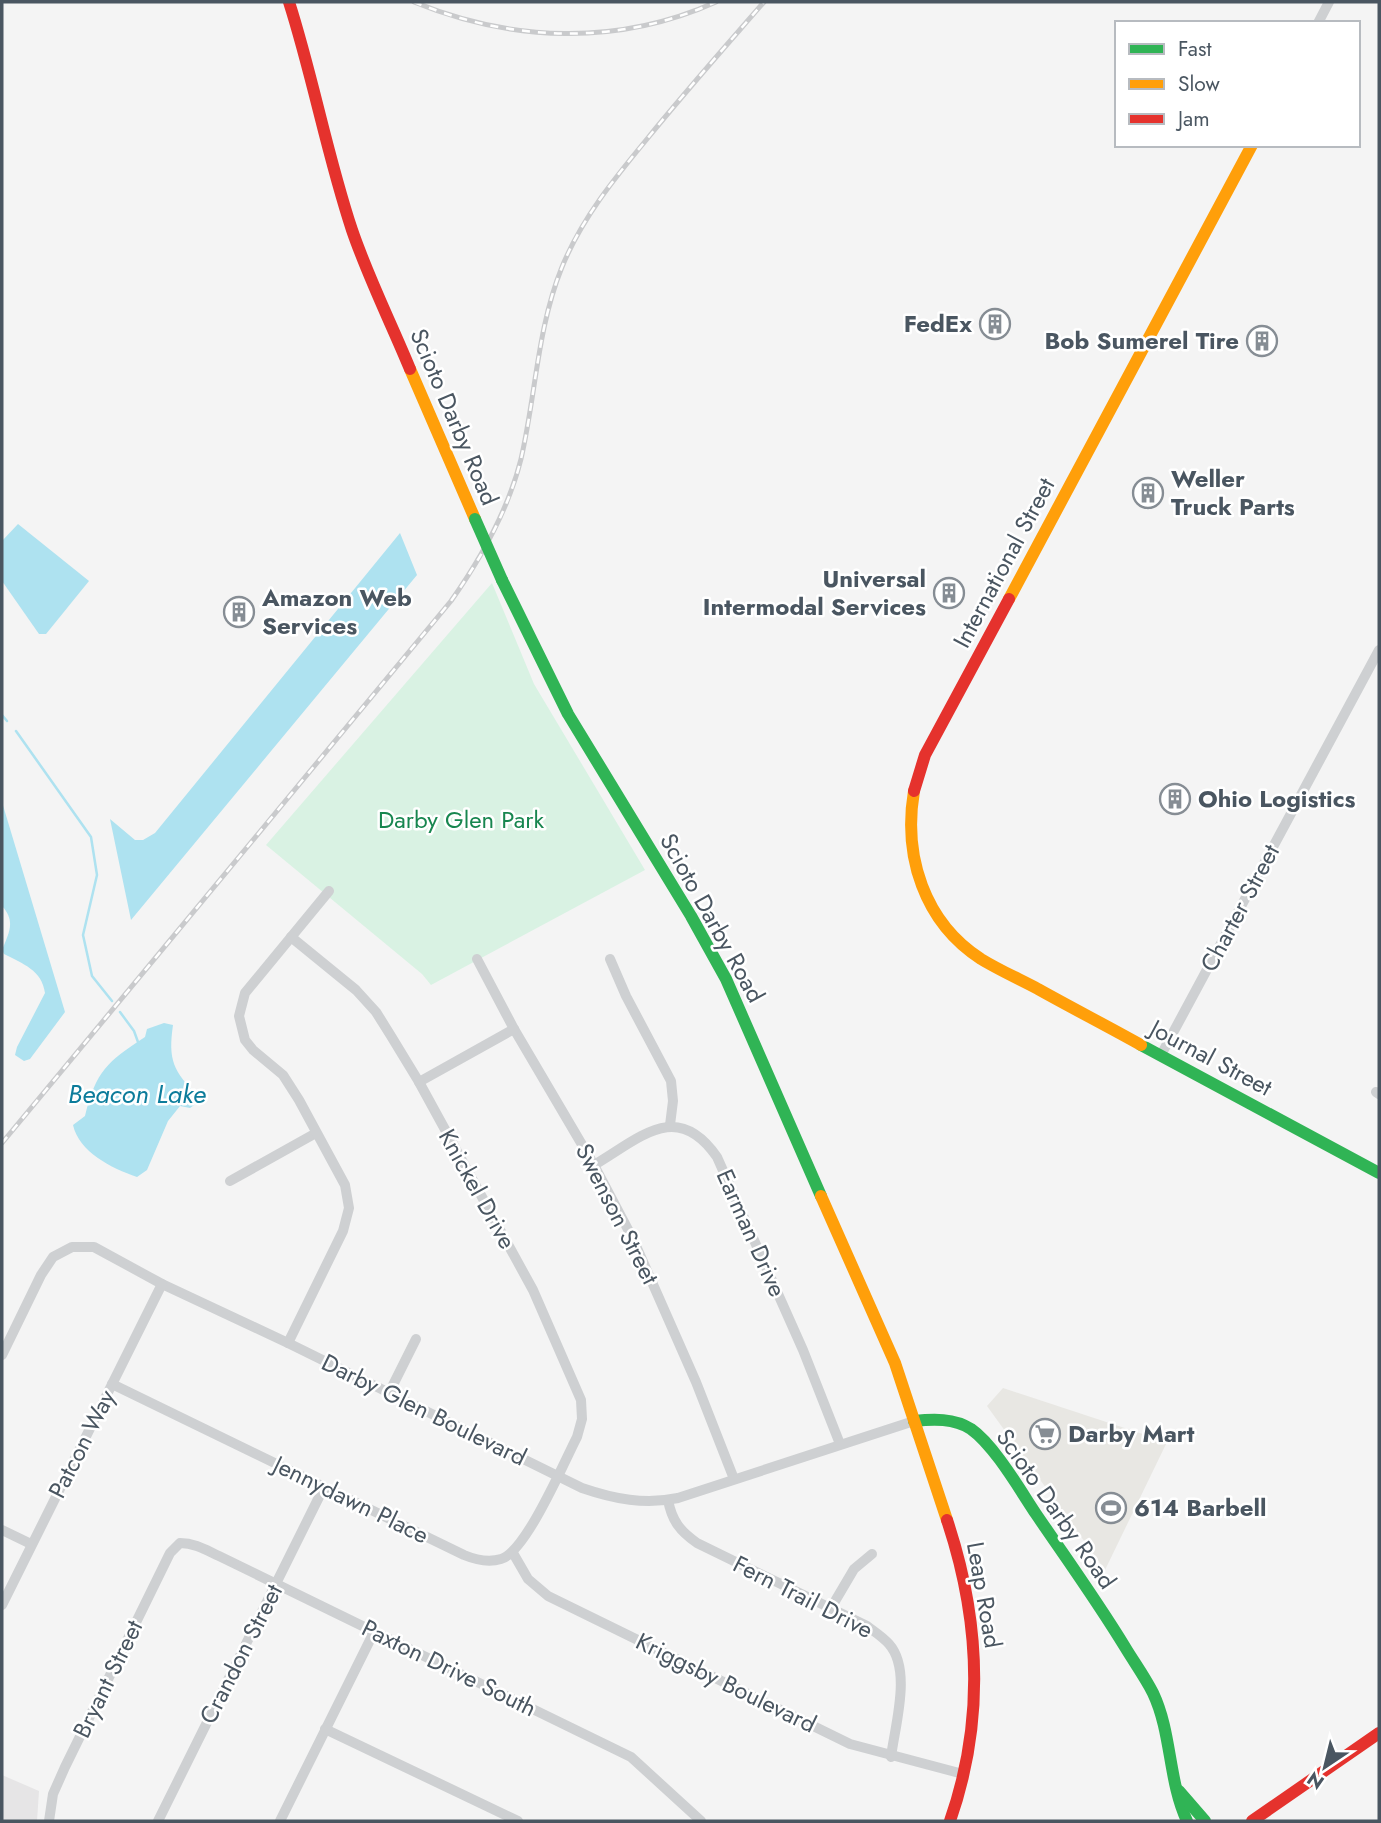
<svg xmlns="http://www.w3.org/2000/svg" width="1381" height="1823" font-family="Jost,sans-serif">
<rect width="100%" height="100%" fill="#f4f4f4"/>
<path fill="#e8e7e3" d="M 1003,1388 L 1167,1442 L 1105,1570 L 987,1406 Z"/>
<path fill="#e6e5e6" d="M 2,1775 L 39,1791 L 37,1821 L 2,1821 Z"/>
<path fill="#d9f2e3" d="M 492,583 L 534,684 L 645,870 L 431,985 L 422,974 L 266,845 Z"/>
<g fill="#aee2f0">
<path d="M 18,524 L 89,581 L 46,634 L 39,634 L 2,581 L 2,541 Z"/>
<path d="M 400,533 L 417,575 L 131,920 L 110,819 L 135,840 L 143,840 L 155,833 Z"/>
<path d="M 2,802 L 65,1012 L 30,1059 L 24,1061 L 15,1055 L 17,1047 L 45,993 C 42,970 23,964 4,954 L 2,950 C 9,933 16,921 2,906 Z"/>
<path d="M 164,1023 L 173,1025 C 168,1060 173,1071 198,1096 L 197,1103 L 190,1108 L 180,1106 L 168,1121 L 147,1170 L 137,1177 C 111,1168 79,1152 73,1125 L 85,1116 C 96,1071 107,1062 145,1037 L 147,1029 Z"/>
</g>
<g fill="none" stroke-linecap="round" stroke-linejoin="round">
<g stroke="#aee2f0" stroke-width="2.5">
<path d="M 2,715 L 7,721"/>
<path d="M 16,731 L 91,837 L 97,875 L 83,935 L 92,976 L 112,1001"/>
<path d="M 120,1012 L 134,1031 L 138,1042"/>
</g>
<g stroke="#ced0d2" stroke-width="10">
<path d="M 1318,23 L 1329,2"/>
<path d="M 477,959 L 514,1029 L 594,1165 L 633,1239 L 696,1382 L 734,1479"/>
<path d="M 610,959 L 626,996 L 671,1081 L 673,1101 L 670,1125"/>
<path d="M 1161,1055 L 1379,650"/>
<path d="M 419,1082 L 514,1029"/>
<path d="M 1376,1092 L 1379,1094"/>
<path d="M 594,1165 C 640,1138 677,1099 717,1157 L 803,1350 L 840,1444"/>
<path d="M 230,1181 L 316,1133"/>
<path d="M 288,1343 L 343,1231 L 349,1208 L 345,1185 L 299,1100 L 283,1075 L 253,1050 L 245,1040 L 239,1016 L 245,993 L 329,891"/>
<path d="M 2,1355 L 41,1275 L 53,1257 L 72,1247 L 94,1247 L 162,1284 L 288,1343 L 582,1488 C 614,1499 645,1505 678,1498 L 914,1421"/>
<path d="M 112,1384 L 464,1555 C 476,1560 488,1563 501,1559 C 526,1552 564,1462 577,1437 L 582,1419 L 581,1400 L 533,1290 L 419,1082 L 391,1036 L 376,1012 L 356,990 L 291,937"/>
<path d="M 389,1393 L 416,1339"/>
<path d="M 668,1500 C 672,1521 680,1531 697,1543 L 867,1626 C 875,1632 883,1637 889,1644 C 912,1670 895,1725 891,1757"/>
<path d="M 2,1530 L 31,1544"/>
<path d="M 513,1553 L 528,1579 L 548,1596 L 850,1744 L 963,1774"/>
<path d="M 2,1605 L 162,1284"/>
<path d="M 831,1608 L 854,1569 L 872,1554"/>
<path d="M 325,1729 L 518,1821"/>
<path d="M 49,1821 L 53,1794 L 65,1767 L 170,1553 L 180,1543 C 195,1543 206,1550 219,1556 L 631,1757 L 701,1821"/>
<path d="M 158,1821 L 324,1487"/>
<path d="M 280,1821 L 374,1632"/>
</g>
<g stroke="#30b455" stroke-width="12">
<path d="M 502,580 L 568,714 L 691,916 L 726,979 L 821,1196"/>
<path d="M 1141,1045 L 1379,1173"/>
<path d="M 914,1421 C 933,1419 954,1418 971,1429 C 994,1445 1020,1490 1036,1514 C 1066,1558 1097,1601 1125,1647 C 1134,1662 1145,1677 1153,1693 C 1172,1733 1168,1780 1187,1821"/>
<path d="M 1179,1791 L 1205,1821"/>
</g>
<g stroke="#ff9f0a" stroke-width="12">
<path d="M 410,369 L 475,519"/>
<path d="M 1009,599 L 1252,145"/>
<path d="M 914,791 C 903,856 924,922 981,959 C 999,970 1019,979 1038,989 C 1072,1008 1107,1026 1141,1045"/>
<path d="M 821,1196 L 895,1363 L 947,1520"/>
</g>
<g stroke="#e5322d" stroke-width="12">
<path d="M 289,2 C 313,77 327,155 352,230 C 368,277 391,323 410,369"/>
<path d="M 914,791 L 925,755 L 1009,599"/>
<path d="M 947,1520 C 980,1619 985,1721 950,1821"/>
<path d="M 1252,1821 L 1379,1733"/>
</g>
<g stroke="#c9cacc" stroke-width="5">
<g id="rail">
<path d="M 414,2 C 512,42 618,46 716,2"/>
<path d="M 2,1143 L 451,601 C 482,557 508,511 521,459 C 536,394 537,329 562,267 C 582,218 614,179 647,139 C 685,92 725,47 764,2"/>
</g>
</g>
<use href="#rail" stroke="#fff" stroke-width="2.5" stroke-dasharray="8" stroke-linecap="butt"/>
<path stroke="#30b455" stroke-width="12" d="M 475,519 L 502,580"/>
</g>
<defs>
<g id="building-ring" transform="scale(1.575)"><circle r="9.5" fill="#fff" stroke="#868d94" stroke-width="1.5"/><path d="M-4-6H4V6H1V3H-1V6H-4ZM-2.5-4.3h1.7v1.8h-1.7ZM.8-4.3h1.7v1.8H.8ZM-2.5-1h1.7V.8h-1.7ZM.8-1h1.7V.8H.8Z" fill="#868d94"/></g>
<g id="supermarket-ring" transform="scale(1.575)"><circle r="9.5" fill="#fff" stroke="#868d94" stroke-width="1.5"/><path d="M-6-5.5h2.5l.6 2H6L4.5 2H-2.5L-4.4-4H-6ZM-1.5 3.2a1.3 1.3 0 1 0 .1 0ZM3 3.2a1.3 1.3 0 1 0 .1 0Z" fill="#868d94"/></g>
<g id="stadium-ring" transform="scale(1.575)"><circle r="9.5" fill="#fff" stroke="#868d94" stroke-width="1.5"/><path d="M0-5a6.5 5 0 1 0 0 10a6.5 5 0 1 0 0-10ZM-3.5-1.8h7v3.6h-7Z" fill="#868d94"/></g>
</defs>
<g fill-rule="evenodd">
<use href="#building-ring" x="995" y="324"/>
<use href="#building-ring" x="1262" y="341"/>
<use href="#building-ring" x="1148" y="493"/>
<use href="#building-ring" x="949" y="593"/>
<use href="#building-ring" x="239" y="612"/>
<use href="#building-ring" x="1175" y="799"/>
<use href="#supermarket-ring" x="1045" y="1434"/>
<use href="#stadium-ring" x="1111" y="1508"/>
</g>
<g text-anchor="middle" stroke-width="5" stroke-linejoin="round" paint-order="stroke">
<g font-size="24" font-weight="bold" fill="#4a5661" stroke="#fff" text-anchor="start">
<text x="972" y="332" text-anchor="end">FedEx</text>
<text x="1239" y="349" text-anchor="end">Bob Sumerel Tire</text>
<text x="1171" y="487">Weller<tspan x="1171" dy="28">Truck Parts</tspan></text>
<text x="926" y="587" text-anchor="end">Universal<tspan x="926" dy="28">Intermodal Services</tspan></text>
<text x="262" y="606">Amazon Web<tspan x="262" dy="28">Services</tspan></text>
<text x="1198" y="807">Ohio Logistics</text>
<text x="1068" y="1442">Darby Mart</text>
<text x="1134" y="1516">614 Barbell</text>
</g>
<g font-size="24" fill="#4a5661" stroke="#fff">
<text transform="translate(454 417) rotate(67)" y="8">Scioto Darby Road</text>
<text transform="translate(1004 563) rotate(-62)" y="8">International Street</text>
<text transform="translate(1240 908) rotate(-62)" y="8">Charter Street</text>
<text transform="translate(712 918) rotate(61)" y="8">Scioto Darby Road</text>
<text transform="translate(1211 1058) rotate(28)" y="8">Journal Street</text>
<text transform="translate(477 1189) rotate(61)" y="8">Knickel Drive</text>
<text transform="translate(617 1214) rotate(63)" y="8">Swenson Street</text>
<text transform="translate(751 1233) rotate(66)" y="8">Earman Drive</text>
<text transform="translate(424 1410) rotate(26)" y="8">Darby Glen Boulevard</text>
<text transform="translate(82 1444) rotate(-63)" y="8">Patcon Way</text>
<text transform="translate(351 1500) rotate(26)" y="8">Jennydawn Place</text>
<text transform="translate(1056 1509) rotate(55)" y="8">Scioto Darby Road</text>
<text transform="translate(984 1595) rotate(80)" y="8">Leap Road</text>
<text transform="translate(803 1597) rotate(27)" y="8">Fern Trail Drive</text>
<text transform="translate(241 1654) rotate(-63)" y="8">Crandon Street</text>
<text transform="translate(449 1668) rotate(26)" y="8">Paxton Drive South</text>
<text transform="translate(108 1679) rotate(-64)" y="8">Bryant Street</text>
<text transform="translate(726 1683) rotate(26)" y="8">Kriggsby Boulevard</text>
</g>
<g font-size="24" fill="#17864f" stroke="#fff">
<text x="461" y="828">Darby Glen Park</text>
</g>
<g font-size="26" font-style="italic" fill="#0c7c9b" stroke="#fff">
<text x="137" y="1103">Beacon Lake</text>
</g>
</g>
<rect width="1381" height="1823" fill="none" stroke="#4a5661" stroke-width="7"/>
<rect x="1115" y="21" width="245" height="126" fill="#ffffff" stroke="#b7bbc0" stroke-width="2"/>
<rect x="1129" y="44" width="35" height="10" fill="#30b455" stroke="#b7bbc0" stroke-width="2"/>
<text x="1178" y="56" font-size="21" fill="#4a5661">Fast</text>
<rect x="1129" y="79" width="35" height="10" fill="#ff9f0a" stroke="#b7bbc0" stroke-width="2"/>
<text x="1178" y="91" font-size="21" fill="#4a5661">Slow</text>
<rect x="1129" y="114" width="35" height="10" fill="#e5322d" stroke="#b7bbc0" stroke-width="2"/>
<text x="1178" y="126" font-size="21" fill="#4a5661">Jam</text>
<g transform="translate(1325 1767) rotate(215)" stroke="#ffffff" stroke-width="5" paint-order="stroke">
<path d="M0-5L12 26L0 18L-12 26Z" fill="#4a5661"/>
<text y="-10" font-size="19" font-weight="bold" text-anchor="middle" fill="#4a5661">N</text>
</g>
</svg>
